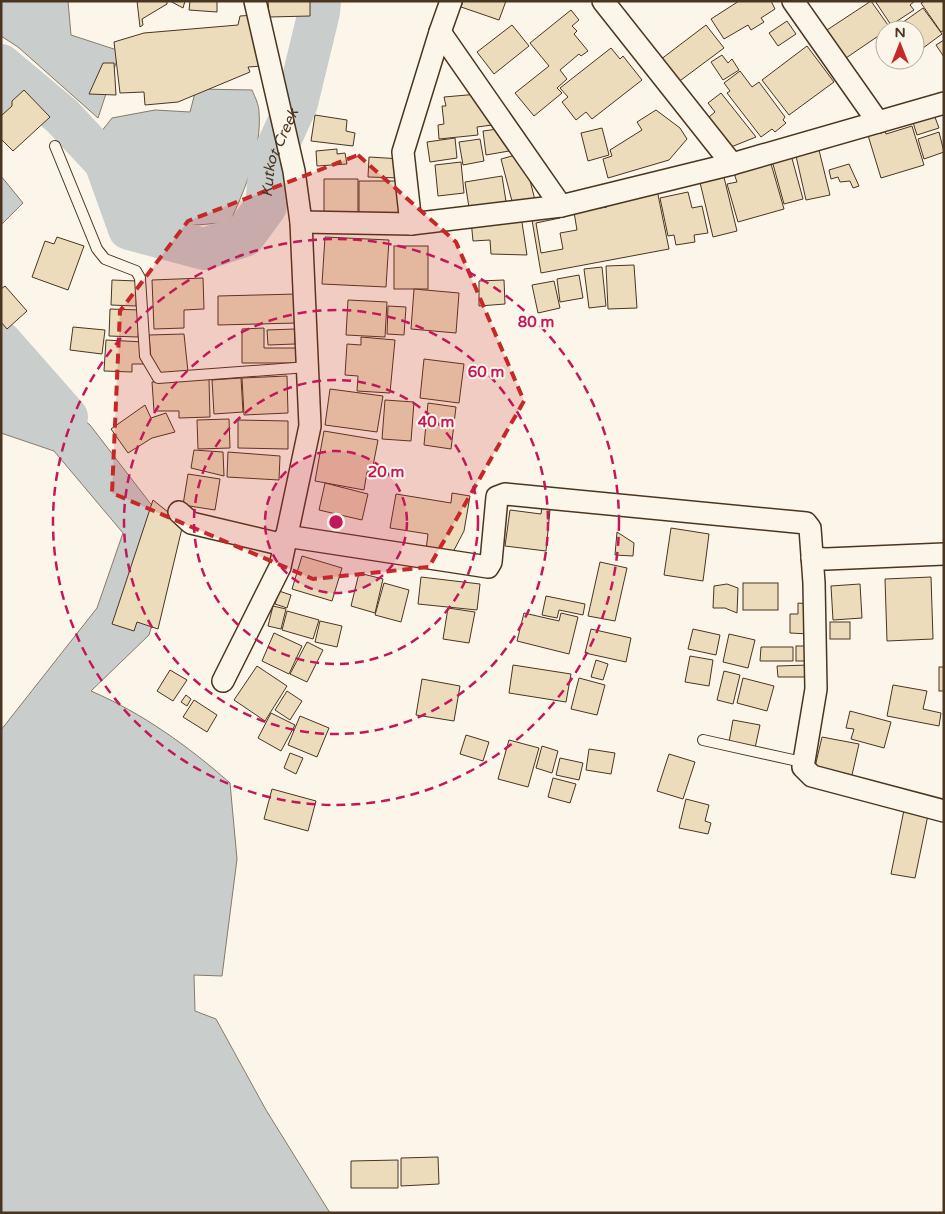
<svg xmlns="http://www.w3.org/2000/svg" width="945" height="1214" font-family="'Varela Round',sans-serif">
<rect width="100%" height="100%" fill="#fbf6e9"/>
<g fill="#c9cecd" stroke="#887966">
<path d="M 1,1 L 68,1 L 71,35 L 120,51 L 98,118 L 18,47 L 1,36 Z"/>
<path d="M 1,74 L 17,91 L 17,104 L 1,129 Z"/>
<path d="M 196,89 L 252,90 C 255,97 259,105 259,112 C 262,149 245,189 230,222 C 203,224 149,234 133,205 C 125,190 127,171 120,156 C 115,148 107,140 101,132 L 112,118 L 155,110 L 190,112 Z"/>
<path d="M 1,176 L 23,203 L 1,225 Z"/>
<path d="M 1,351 L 90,425 L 177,538 L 149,635 L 91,691 C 142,713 188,746 230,783 L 237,859 L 222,976 L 194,975 L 195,1011 L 216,1019 L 266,1110 L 330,1213 L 1,1213 L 1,730 L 97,608 L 123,533 L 54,451 L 1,433 Z"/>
</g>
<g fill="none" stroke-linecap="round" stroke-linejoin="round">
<g stroke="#c9cecd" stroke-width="42">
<path id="s1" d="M 1,65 L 62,116 L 105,162 L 129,229 L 204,249 L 244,236 L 266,206 L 270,163 L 297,103 L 319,12 L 320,1"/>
<path d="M 1,342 L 67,417"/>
</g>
</g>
<g fill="#ecdcbc" stroke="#4a3520">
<path d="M 137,1 L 167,1 L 167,4 L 142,19 L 143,25 L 140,27 Z"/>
<path d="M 170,1 L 185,1 L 183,8 Z"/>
<path d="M 190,1 L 217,1 L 217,12 L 189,10 Z"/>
<path d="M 268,1 L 310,1 L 310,16 L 269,17 Z"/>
<path d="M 463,1 L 506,1 L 499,20 L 461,7 Z"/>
<path d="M 739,1 L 771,1 L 775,9 L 761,18 L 764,22 L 751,30 L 748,25 L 724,39 L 711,19 Z"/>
<path d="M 871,1 L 890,28 L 846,58 L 827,30 Z"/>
<path d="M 875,1 L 915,1 L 910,5 L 914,10 L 891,25 Z"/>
<path d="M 925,1 L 944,1 L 944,30 L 941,32 L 921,3 Z"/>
<path d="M 923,8 L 942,34 L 915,54 L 915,30 L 892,30 Z"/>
<path d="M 571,10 L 579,20 L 572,26 L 577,31 L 574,34 L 588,51 L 581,56 L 579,54 L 560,70 L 567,79 L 557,88 L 562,93 L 534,116 L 515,93 L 549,66 L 530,43 Z"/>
<path d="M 255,15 L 263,66 L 248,67 L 250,72 L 178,102 L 145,105 L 144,92 L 120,93 L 114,42 L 144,33 L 238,25 L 240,16 Z"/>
<path d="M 787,21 L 796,34 L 778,46 L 769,33 Z"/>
<path d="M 512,25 L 529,46 L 494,74 L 477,52 Z"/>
<path d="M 706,25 L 724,48 L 673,86 L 656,63 Z"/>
<path d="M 944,40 L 944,57 L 936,45 Z"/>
<path d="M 807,46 L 834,82 L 789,115 L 762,80 Z"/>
<path d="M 611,48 L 620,59 L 623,56 L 642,80 L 592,119 L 586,112 L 576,120 L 562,102 L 568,97 L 560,88 Z"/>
<path d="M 722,55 L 728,63 L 732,59 L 739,70 L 723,80 L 711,62 Z"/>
<path d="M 103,63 L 114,63 L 116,95 L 89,94 Z"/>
<path d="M 740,71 L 752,87 L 759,82 L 785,117 L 783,120 L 786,123 L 775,132 L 772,129 L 761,137 L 727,93 L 730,91 L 724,83 Z"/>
<path d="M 24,90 L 50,117 L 13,151 L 1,139 L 1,116 L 12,106 L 12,101 Z"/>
<path d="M 721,93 L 756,137 L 726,149 L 704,121 L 715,112 L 708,103 Z"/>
<path d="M 479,94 L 500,124 L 477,127 L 478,135 L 439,139 L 438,125 L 444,124 L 442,106 L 446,106 L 444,97 Z"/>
<path d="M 932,109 L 939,128 L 917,135 L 911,116 Z"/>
<path d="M 656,110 L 680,128 L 687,139 L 669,160 L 608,178 L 603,159 L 612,156 L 610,150 L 642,130 L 637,122 Z"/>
<path d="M 315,115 L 347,120 L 346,131 L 355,133 L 353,146 L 311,141 Z"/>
<path d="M 912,126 L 924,165 L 881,178 L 867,132 L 884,127 L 886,134 Z"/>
<path d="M 505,128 L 509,151 L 486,155 L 483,131 Z"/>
<path d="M 602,128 L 609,155 L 588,161 L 581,133 Z"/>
<path d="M 939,132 L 944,152 L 924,159 L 918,139 Z"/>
<path d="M 455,138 L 457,158 L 430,162 L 427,142 Z"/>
<path d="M 480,139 L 484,161 L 463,165 L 459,142 Z"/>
<path d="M 337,149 L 337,154 L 345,153 L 347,164 L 317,166 L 316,151 Z"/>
<path d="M 819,150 L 830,195 L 806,200 L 796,156 Z"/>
<path d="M 790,151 L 803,199 L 784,204 L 771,157 Z"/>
<path d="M 523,153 L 535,200 L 513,205 L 501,159 Z"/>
<path d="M 369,157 L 402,159 L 401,178 L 368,177 Z"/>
<path d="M 769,157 L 784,209 L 738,222 L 727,184 L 737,182 L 732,168 Z"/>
<path d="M 461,162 L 464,193 L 438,196 L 435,165 Z"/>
<path d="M 849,164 L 859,186 L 853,188 L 850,181 L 840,182 L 838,177 L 831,179 L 829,170 Z"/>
<path d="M 722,169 L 737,231 L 713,237 L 698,174 Z"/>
<path d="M 502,176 L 507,208 L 470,214 L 465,182 Z"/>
<path d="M 324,179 L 358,179 L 358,219 L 324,220 Z"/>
<path d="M 359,181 L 403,181 L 403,221 L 359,220 Z"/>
<path d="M 656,185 L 669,249 L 541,273 L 532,220 L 560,216 L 560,218 L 536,223 L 541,253 L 563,249 L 560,233 L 577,230 L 574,212 L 607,207 L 604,197 Z"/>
<path d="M 688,192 L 692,208 L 702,206 L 708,233 L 694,235 L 695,242 L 676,245 L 674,235 L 668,236 L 660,198 Z"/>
<path d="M 521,216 L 527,255 L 491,254 L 490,240 L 473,241 L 471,220 Z"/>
<path d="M 57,237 L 84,246 L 68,290 L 32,277 L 45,241 L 54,244 Z"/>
<path d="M 325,237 L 389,240 L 386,287 L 322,284 Z"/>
<rect x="394" y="246" width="34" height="43"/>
<path d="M 634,265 L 637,308 L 608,309 L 606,266 Z"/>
<path d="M 602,267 L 606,306 L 589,308 L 584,269 Z"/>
<path d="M 579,275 L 583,298 L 560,302 L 557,279 Z"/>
<path d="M 203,278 L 204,309 L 184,310 L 184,328 L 154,329 L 152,280 Z"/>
<path d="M 112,280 L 137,281 L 136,306 L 111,305 Z"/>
<path d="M 504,280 L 505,304 L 479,306 L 479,281 Z"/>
<path d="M 554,281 L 560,308 L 538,313 L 532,285 Z"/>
<path d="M 5,286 L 27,311 L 7,329 L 1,322 L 1,289 Z"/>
<path d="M 414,289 L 459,293 L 456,333 L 411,329 Z"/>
<path d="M 297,294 L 297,323 L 218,325 L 218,296 Z"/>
<path d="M 348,300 L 387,302 L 385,337 L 346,335 Z"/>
<path d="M 388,306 L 406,307 L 404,335 L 387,334 Z"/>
<path d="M 110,309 L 140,310 L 138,337 L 109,336 Z"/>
<path d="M 73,327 L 105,330 L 102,354 L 70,350 Z"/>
<path d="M 264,328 L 264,348 L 297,348 L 298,363 L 242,363 L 242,329 Z"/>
<path d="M 295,329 L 295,344 L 268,345 L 267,330 Z"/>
<path d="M 184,334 L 188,372 L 161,373 L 151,359 L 149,335 Z"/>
<path d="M 361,337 L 395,340 L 390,393 L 357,391 L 358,376 L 345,375 L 347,344 L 361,345 Z"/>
<path d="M 106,340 L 144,342 L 143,364 L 132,364 L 132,372 L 104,371 Z"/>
<path d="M 424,359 L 464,364 L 459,403 L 420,398 Z"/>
<path d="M 287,376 L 288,413 L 244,415 L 242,378 Z"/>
<path d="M 241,378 L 243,412 L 214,414 L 212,380 Z"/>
<path d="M 209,379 L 210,417 L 179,418 L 179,411 L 154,411 L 152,382 Z"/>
<path d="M 330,389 L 383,396 L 377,432 L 325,425 Z"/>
<path d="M 385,400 L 414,402 L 411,441 L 382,439 Z"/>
<path d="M 428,403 L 456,407 L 451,449 L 424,445 Z"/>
<path d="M 145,405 L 151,418 L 166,413 L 175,432 L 152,438 L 128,453 L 111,429 Z"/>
<path d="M 229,419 L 230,448 L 198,449 L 197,420 Z"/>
<path d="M 238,420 L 288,421 L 288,449 L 238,448 Z"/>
<path d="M 324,431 L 378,440 L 372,471 L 367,472 L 364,490 L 315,481 Z"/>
<path d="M 194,450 L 223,452 L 224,476 L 191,468 Z"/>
<path d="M 228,452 L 280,456 L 279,480 L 227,477 Z"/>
<path d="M 188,474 L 220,479 L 215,510 L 183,505 Z"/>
<path d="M 325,483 L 368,494 L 362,520 L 319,510 Z"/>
<path d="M 452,493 L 470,496 L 464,531 L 452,554 L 426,550 L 428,534 L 390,528 L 396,494 L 451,503 Z"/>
<path d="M 153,500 L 183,524 L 158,629 L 137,622 L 134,631 L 112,624 Z"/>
<path d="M 542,507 L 550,510 L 546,551 L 505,546 L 510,510 L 541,514 Z"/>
<path d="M 671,528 L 709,534 L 703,581 L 664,575 Z"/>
<path d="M 617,532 L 634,543 L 633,556 L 615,555 Z"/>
<path d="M 302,556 L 342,568 L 332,601 L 292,589 Z"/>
<path d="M 600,562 L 627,568 L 615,621 L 588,616 Z"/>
<path d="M 359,573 L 383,579 L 375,613 L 351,606 Z"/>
<path d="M 421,577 L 480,584 L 477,610 L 418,604 Z"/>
<path d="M 931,577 L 933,639 L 887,641 L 885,579 Z"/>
<path d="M 384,583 L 409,590 L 401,622 L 375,615 Z"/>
<rect x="743" y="583" width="35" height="27"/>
<path d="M 727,584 L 738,588 L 737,613 L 725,608 L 713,608 L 714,586 Z"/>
<path d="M 860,584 L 862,618 L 833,620 L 831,586 Z"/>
<path d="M 279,591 L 291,595 L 287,608 L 275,604 Z"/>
<path d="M 546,596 L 585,604 L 583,615 L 559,610 L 557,618 L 542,615 Z"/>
<path d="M 798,603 L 810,604 L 809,634 L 790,633 L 790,614 L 798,614 Z"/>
<path d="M 273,606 L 286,609 L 281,629 L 268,626 Z"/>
<path d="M 448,608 L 475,612 L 469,643 L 443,639 Z"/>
<path d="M 287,611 L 319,620 L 313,639 L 282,630 Z"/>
<path d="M 524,613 L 559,621 L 561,613 L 578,617 L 569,654 L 517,641 Z"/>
<path d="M 320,621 L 342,626 L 337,647 L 315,642 Z"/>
<rect x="830" y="622" width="20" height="17"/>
<path d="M 591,629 L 631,638 L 626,662 L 585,653 Z"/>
<path d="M 693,629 L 720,635 L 716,655 L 688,649 Z"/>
<path d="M 274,633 L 302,646 L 289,674 L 262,661 Z"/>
<path d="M 729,634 L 755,640 L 748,668 L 723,662 Z"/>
<path d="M 307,642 L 323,650 L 307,682 L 290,674 Z"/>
<rect x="796" y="646" width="13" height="15"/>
<path d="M 761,647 L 793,647 L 793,661 L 760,661 Z"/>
<path d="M 690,656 L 713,660 L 709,686 L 685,682 Z"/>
<path d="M 596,660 L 608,664 L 603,680 L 591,677 Z"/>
<path d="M 513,665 L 571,674 L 566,702 L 509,693 Z"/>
<path d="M 809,665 L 809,677 L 778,677 L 777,666 Z"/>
<path d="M 257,666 L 287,686 L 265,721 L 234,700 Z"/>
<rect x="939" y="667" width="5" height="24"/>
<path d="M 170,670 L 187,680 L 173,701 L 157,691 Z"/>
<path d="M 724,671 L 740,675 L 733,704 L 717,700 Z"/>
<path d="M 579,678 L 605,685 L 597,715 L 571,709 Z"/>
<path d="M 743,678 L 774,686 L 767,711 L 737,703 Z"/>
<path d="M 422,679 L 460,686 L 454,721 L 416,715 Z"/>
<path d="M 893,685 L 927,691 L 923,709 L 941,713 L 939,726 L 887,716 Z"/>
<path d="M 287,691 L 302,701 L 290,720 L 275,710 Z"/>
<path d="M 186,695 L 191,699 L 187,706 L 181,702 Z"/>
<path d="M 194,700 L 217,715 L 207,732 L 183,717 Z"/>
<path d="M 850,711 L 891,722 L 884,748 L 851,739 L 854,729 L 846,728 Z"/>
<path d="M 271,713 L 295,725 L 281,751 L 258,738 Z"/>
<path d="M 300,716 L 329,728 L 317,757 L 288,745 Z"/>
<path d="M 733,720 L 760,725 L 755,748 L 729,742 Z"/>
<path d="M 466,735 L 489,742 L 483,761 L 460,754 Z"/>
<path d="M 822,737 L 859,744 L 852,775 L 815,767 Z"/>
<path d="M 509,740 L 539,748 L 528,787 L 498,779 Z"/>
<path d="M 542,746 L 558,751 L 552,773 L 536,768 Z"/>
<path d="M 589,749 L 615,753 L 611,774 L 586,770 Z"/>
<path d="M 290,753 L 303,758 L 296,774 L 284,768 Z"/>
<path d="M 669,754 L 695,762 L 683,799 L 657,791 Z"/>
<path d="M 560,758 L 583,763 L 579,780 L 556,775 Z"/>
<path d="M 553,778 L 576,784 L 570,803 L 548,797 Z"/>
<path d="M 272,789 L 316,801 L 308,831 L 264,819 Z"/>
<path d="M 686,799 L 709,805 L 705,821 L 711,823 L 708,834 L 679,828 Z"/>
<path d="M 904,810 L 928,815 L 915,878 L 891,874 Z"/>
<path d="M 438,1157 L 439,1184 L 401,1186 L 401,1158 Z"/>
<path d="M 398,1160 L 398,1188 L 351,1188 L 351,1161 Z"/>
</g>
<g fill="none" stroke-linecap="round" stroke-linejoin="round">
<g stroke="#4a3520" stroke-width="12">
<g id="lane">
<path d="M 55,146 L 97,249 L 105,259 L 136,271 L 140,278 L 145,356 L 158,378 L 308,367"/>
<path d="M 703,740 L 802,762"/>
</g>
</g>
<g stroke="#4a3520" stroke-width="24">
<g id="street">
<path d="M 603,1 L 732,164"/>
<path d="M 793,1 L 878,122"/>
<path d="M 440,32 L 561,206"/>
<path d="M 301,222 L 411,224 L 561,206 L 732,164 L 944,103"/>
<path d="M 411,224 L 403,152 L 440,32 L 451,1"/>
<path d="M 179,512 L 191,523 L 284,545"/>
<path d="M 286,536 L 488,567 L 491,562 L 497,497 L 505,494 L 806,523 L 810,528 L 814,583 L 816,689 L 803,767 L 812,776 L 944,811"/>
<path d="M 812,558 L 826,559 L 944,554"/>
<path d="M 223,681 L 280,567 L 310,426 L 301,222 L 294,171 L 255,1"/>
</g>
</g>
<use href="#lane" stroke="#fbf6e9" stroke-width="10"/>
<use href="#street" stroke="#fbf6e9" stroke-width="21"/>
</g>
<path fill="#c62828" fill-opacity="0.2" stroke="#c62828" stroke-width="4" stroke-dasharray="10 6" stroke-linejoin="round" d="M 358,155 L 456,242 L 524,401 L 429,567 L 313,579 L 112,493 L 120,311 L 188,221 Z"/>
<circle cx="336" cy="522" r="71" fill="#c2185b" fill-opacity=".12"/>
<g fill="none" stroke="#c2185b" stroke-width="2.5" stroke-dasharray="9 6">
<circle cx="336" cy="522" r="71"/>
<circle cx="336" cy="522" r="142"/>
<circle cx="336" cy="522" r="212"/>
<circle cx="336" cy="522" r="283"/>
</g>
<g text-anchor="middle" stroke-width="4" stroke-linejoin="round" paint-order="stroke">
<g font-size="15" font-style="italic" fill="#4a3520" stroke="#fbf6e9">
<text dy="5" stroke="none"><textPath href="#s1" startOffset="426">Kutkot Creek</textPath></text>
</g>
</g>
<circle cx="336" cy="522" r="8" fill="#c2185b" stroke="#fbf6e9" stroke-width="2.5"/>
<g font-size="15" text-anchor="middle" font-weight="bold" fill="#c2185b" stroke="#fbf6e9" stroke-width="4" stroke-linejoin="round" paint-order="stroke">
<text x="536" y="327">80 m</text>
<text x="486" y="377">60 m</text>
<text x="436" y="427">40 m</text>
<text x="386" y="477">20 m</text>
</g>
<rect width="945" height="1214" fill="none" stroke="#4a3520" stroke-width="5"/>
<g transform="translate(900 45)"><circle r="24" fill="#fbf6e9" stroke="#b4a999"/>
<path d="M0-4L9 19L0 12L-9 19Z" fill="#c62828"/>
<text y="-8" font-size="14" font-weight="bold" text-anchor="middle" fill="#4a3520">N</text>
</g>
</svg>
